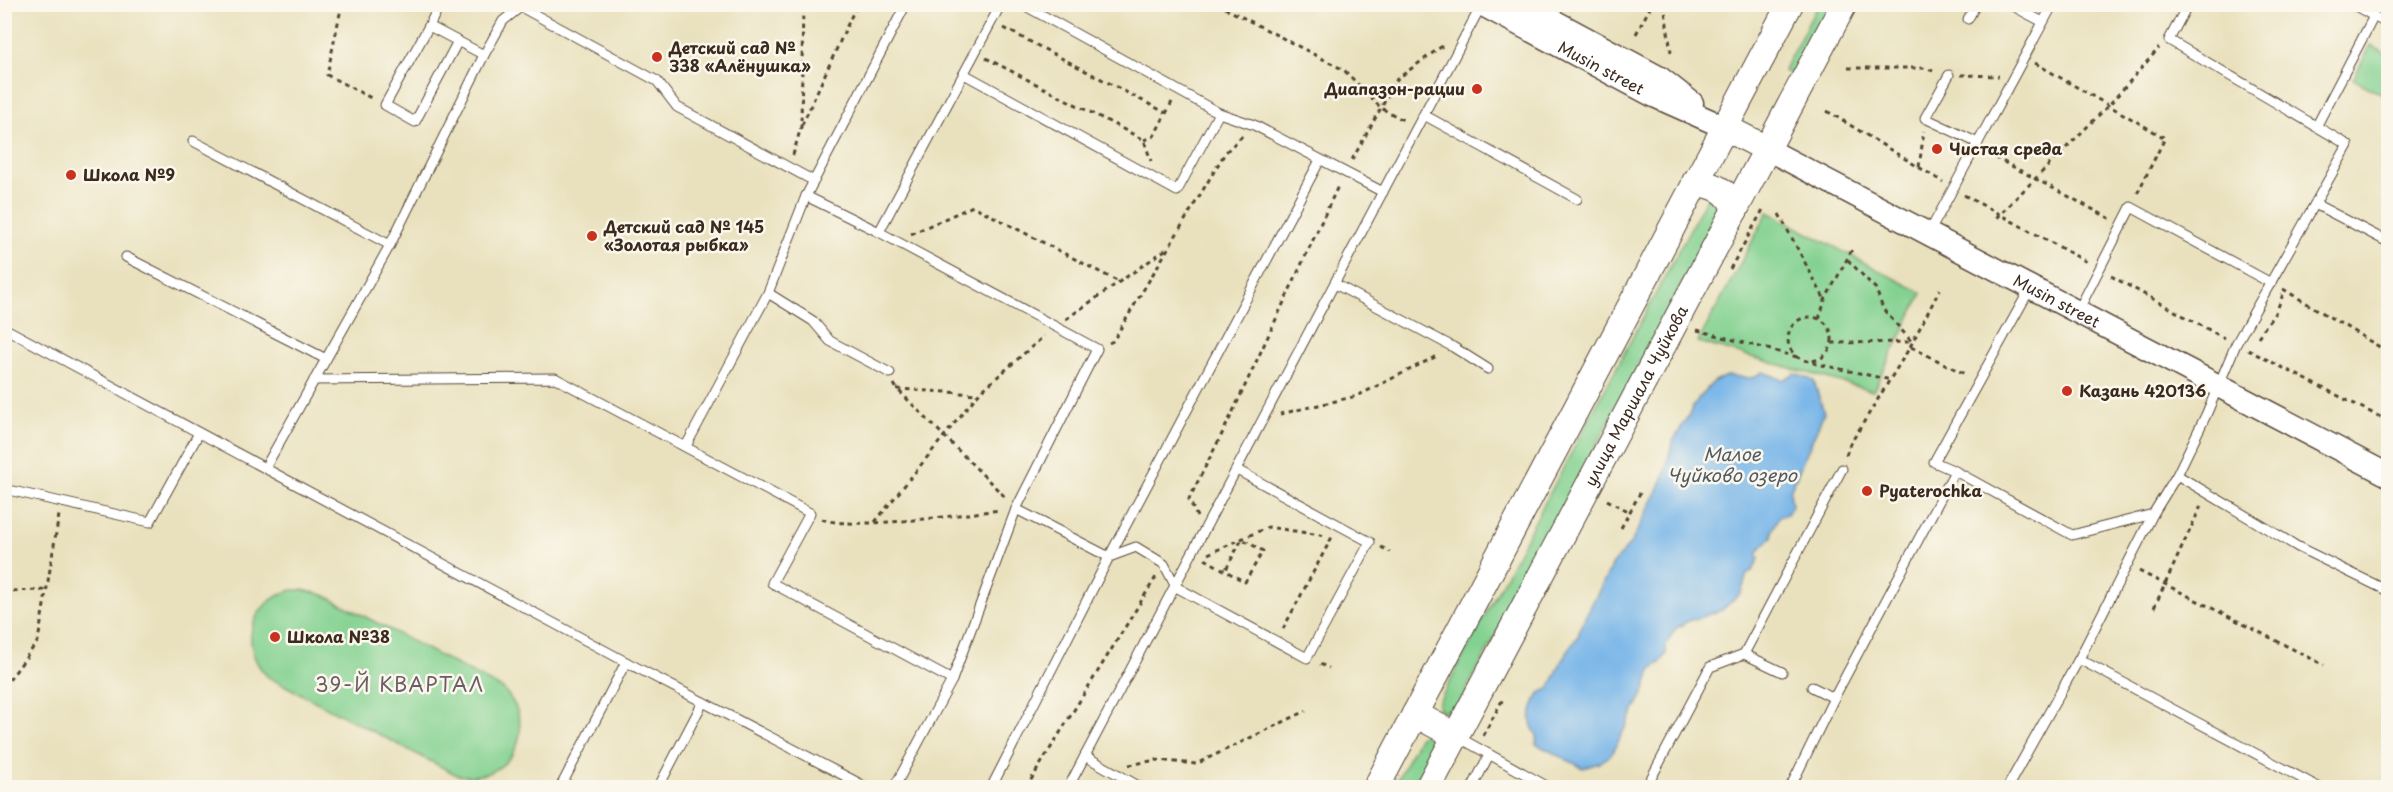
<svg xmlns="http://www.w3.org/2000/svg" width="2393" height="792" font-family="'Playpen Sans',sans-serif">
<rect width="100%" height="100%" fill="#fbf7ec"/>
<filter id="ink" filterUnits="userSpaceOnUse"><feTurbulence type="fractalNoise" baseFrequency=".0167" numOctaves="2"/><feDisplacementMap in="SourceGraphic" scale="12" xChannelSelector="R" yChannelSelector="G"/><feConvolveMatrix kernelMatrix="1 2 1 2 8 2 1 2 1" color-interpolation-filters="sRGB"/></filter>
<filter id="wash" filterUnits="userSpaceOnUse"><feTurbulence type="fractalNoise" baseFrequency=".008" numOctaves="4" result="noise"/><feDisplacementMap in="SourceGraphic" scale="24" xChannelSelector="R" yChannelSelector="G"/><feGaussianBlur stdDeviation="1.35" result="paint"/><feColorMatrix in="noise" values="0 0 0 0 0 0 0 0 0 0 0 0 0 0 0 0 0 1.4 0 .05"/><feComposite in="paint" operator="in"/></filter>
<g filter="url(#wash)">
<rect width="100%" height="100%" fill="#e9e1bd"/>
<g fill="#83d190" stroke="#5f7e57" stroke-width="1.5">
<path d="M 1818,5 L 1830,5 L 1795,70 L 1792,75 L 1784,71 L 1786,65 Z"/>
<path d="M 2371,45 L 2388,55 L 2388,98 L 2353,79 Z"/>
<path d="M 1710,197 L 1722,208 L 1455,712 L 1450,715 L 1438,708 L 1438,704 L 1706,199 Z"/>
<path d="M 1768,212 L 1922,293 L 1873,391 L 1698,342 Z"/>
<path d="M 292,590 L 303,590 L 324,595 L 503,689 C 541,728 511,785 457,775 L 268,677 C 237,646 250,602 292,590 Z"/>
<path d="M 1426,734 L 1431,735 L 1437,745 L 1414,787 L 1393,788 L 1420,736 Z"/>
</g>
<path fill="#75b4e8" stroke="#586f83" stroke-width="1.5" d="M 1763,372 L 1783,380 L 1795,373 L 1814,381 L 1824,413 L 1790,491 L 1792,506 L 1787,514 L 1779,517 L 1772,531 L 1772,538 L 1762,546 L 1757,554 L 1759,559 L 1752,571 L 1747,574 L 1741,593 L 1722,610 L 1686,622 L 1675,629 L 1666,645 L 1666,654 L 1660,663 L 1652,668 L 1645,690 L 1611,755 L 1599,763 L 1583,768 L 1536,744 L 1537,735 C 1525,719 1532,710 1539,693 L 1549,689 L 1563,658 L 1578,636 L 1582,623 L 1613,564 L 1631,543 L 1659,488 L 1666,470 L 1672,443 L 1698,399 L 1714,381 L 1727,376 L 1752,378 Z"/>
</g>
<g filter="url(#ink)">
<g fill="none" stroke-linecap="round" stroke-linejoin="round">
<g stroke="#554536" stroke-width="11">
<g id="service">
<path d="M 1022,4 L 1219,113 L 1254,125 L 1383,192"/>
<path d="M 2009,4 L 2043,22"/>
<path d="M 2352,4 L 2388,24"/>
<path d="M 521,7 L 657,81 L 677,107 L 814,181"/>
<path d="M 1968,19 L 1976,4"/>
<path d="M 429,26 L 385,105 L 415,122 L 458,41"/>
<path d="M 484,55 L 503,21 L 524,4"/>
<path d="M 964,74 L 1177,191 L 1219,113"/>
<path d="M 1949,75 L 1925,118 L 1978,143"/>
<path d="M 1424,115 L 1577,199"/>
<path d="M 2316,127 L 2374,16"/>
<path d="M 193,141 L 390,245"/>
<path d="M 806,196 L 879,232 L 1097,349 L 1016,509 L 952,680"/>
<path d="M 2315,204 L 2388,242"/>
<path d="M 879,232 L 1001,4"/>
<path d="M 1929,233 L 2053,4"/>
<path d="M 126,257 L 326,359"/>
<path d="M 1335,284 L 1453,347 L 1488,369"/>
<path d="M 768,293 L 813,321 L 830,341 L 890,373"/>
<path d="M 2078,311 L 2131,207 L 2271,283"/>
<path d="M 4,328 L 626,662 L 868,788"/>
<path d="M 314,380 L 555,378 L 810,513 L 772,583 L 952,680 L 894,788"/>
<path d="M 686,446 L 768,293 L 806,196 L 906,4"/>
<path d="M 265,468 L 390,245 L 484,55 L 429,26 L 440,4"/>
<path d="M 1955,471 L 1934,462 L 2031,287"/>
<path d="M 2177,475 L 2298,547 L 2388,591"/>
<path d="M 4,489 L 150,522 L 199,433"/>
<path d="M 1016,509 L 1109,557 L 1136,547 L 1164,564 L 1176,587 L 1307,658 L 1370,542 L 1237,470"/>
<path d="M 1744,654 L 1782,672"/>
<path d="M 2079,659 L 2320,788"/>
<path d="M 1812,687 L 1834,698 L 1955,471 L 2072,535 L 2153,514"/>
<path d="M 1458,737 L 1550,788"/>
<path d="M 1085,756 L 1142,788"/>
<path d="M 560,788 L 626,662"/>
<path d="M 658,788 L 703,702"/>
<path d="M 991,788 L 1109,557 L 1320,160"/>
<path d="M 1068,788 L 1482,4"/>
<path d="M 1472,788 L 1489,755"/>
<path d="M 1646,788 L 1710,667 L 1744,654 L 1842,469"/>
<path d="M 1790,788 L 1834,698"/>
<path d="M 2007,788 L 2079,659 L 2153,514 L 2177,475 L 2206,415 L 2236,344 L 2348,145 L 2169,40 L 2188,4"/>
</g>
</g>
<g stroke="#554536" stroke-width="25">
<g id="tertiary">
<path id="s1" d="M 1481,4 L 1652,95 L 1724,127"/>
<path d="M 1522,4 L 1660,78 L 1692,103"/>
<path id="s2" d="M 1767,149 L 2388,475"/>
</g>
</g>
<g stroke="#554536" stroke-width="28">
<g id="secondary">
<path d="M 1724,127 L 1767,149"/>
<path d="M 1695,182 C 1715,186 1728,189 1735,210"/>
<path d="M 1415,714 L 1456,736"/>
<path d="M 1376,788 L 1790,4"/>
<path id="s3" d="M 1428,788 L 1844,4"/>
</g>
</g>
<g stroke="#554536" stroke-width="3" stroke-dasharray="4.5 4.5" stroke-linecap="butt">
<path d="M 342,4 L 327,75 L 373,99"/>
<path d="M 1217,4 L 1344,70 L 1381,108 L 1405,121"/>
<path d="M 1664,4 L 1671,52"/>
<path d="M 1004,28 L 1166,113"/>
<path d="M 1636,34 L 1652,4"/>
<path d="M 986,58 L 1144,140 L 1151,161"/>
<path d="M 2035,63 L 2165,138 L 2137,194"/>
<path d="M 1848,68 L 1923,68 L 1937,72"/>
<path d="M 1961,75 L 1999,76"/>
<path d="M 1827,111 L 1943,182"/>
<path d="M 802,125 L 857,4"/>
<path d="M 1144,140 L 1154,136 L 1172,102"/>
<path d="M 1987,153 L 2111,219"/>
<path d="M 793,155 L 801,127 L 803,4"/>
<path d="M 1352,160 L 1397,79 L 1445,44"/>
<path d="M 1919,167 L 1924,131"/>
<path d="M 1964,195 L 2087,262"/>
<path d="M 1779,214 L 1825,300"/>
<path d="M 1996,218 L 2109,105 L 2159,48"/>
<path d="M 911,234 L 973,206 L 1119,282"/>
<path d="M 1848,260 L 1876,289 L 1883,309 L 1912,342"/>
<path d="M 1730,269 L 1765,206"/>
<path d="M 2111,276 L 2224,338"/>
<path d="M 2283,289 L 2388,352"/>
<circle cx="1810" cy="339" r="22"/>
<path d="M 1066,319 L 1168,248"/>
<path d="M 1819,319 L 1825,300 L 1853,248"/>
<path d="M 1697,330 L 1797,357"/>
<path d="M 2258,337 L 2277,310 L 2285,289"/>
<path d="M 1109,343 L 1113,341 L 1225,153 L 1243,135"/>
<path d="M 1832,343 L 1912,342"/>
<path d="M 1911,347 L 1967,375"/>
<path d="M 2248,350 L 2388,421"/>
<path d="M 1813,363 L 1891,380"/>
<path d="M 894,384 L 897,389 L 1007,499"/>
<path d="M 897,389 L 978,394"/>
<path d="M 1280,414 L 1357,396 L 1439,355"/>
<path d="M 1846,455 L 1849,446 L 1910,347 L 1940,289"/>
<path d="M 1607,500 L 1628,511"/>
<path d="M 1197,517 L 1189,499 L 1229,420 L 1339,184"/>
<path d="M 822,519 C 851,531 964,514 1000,510"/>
<path d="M 875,522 L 978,394 L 1044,336"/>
<path d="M 1621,528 L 1640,493"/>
<path d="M 1381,547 L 1390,552"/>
<path d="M 1208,554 L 1268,527 L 1327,536"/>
<path d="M 1205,559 L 1245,582 L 1263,551 L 1242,539 L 1225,571"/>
<path d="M 2139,571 L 2324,665"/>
<path d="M 4,591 L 46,590"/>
<path d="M 2154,608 L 2201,506"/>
<path d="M 1283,629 L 1332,537"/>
<path d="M 1320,664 L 1329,668"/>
<path d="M 4,687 L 38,641 L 59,515"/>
<path d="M 1483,736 L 1504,697"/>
<path d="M 1129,765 L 1156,760 L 1196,764 L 1306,711"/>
<path d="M 1026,788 L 1156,577"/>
</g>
<use href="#service" stroke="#fff" stroke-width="9"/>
<use href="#tertiary" stroke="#fff" stroke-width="22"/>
<use href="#secondary" stroke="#fff" stroke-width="26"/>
</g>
</g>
<g fill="#c8321e" stroke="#fbf7ec" stroke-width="2">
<circle cx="657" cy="57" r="6"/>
<circle cx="1477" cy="89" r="6"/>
<circle cx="1937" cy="149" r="6"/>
<circle cx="71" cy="175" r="6"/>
<circle cx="592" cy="236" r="6"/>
<circle cx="2067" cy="391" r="6"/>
<circle cx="1867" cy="491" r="6"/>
<circle cx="275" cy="637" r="6"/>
</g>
<g text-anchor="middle" stroke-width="5" stroke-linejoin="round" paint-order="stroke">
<g font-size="16" font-weight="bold" fill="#3b2a1e" stroke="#fbf7ec" text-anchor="start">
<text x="669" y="54">Детский сад №<tspan x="669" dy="18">338 «Алёнушка»</tspan></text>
<text x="1465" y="95" text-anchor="end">Диапазон-рации</text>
<text x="1949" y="155">Чистая среда</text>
<text x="83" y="181">Школа №9</text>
<text x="604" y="233">Детский сад № 145<tspan x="604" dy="18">«Золотая рыбка»</tspan></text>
<text x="2079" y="397">Казань 420136</text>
<text x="1879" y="497">Pyaterochka</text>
<text x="287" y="643">Школа №38</text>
</g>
<g font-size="16" fill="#3b2a1e" stroke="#fbf7ec">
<text dy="6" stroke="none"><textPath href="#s1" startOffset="136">Musin street</textPath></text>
<text dy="6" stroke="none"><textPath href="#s2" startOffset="327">Musin street</textPath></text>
<text dy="6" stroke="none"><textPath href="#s3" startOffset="444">улица Маршала Чуйкова</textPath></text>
</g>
<g font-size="18" font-style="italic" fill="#4f5a65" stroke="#fbf7ec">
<text x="1732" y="461">Малое<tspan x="1732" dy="21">Чуйково озеро</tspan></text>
</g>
<g font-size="20" letter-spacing="1.5" fill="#6b5d66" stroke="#fbf7ec">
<text x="400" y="692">39-Й КВАРТАЛ</text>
</g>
</g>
<rect width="2393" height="792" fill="none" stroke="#fbf7ec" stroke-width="24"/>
</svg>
